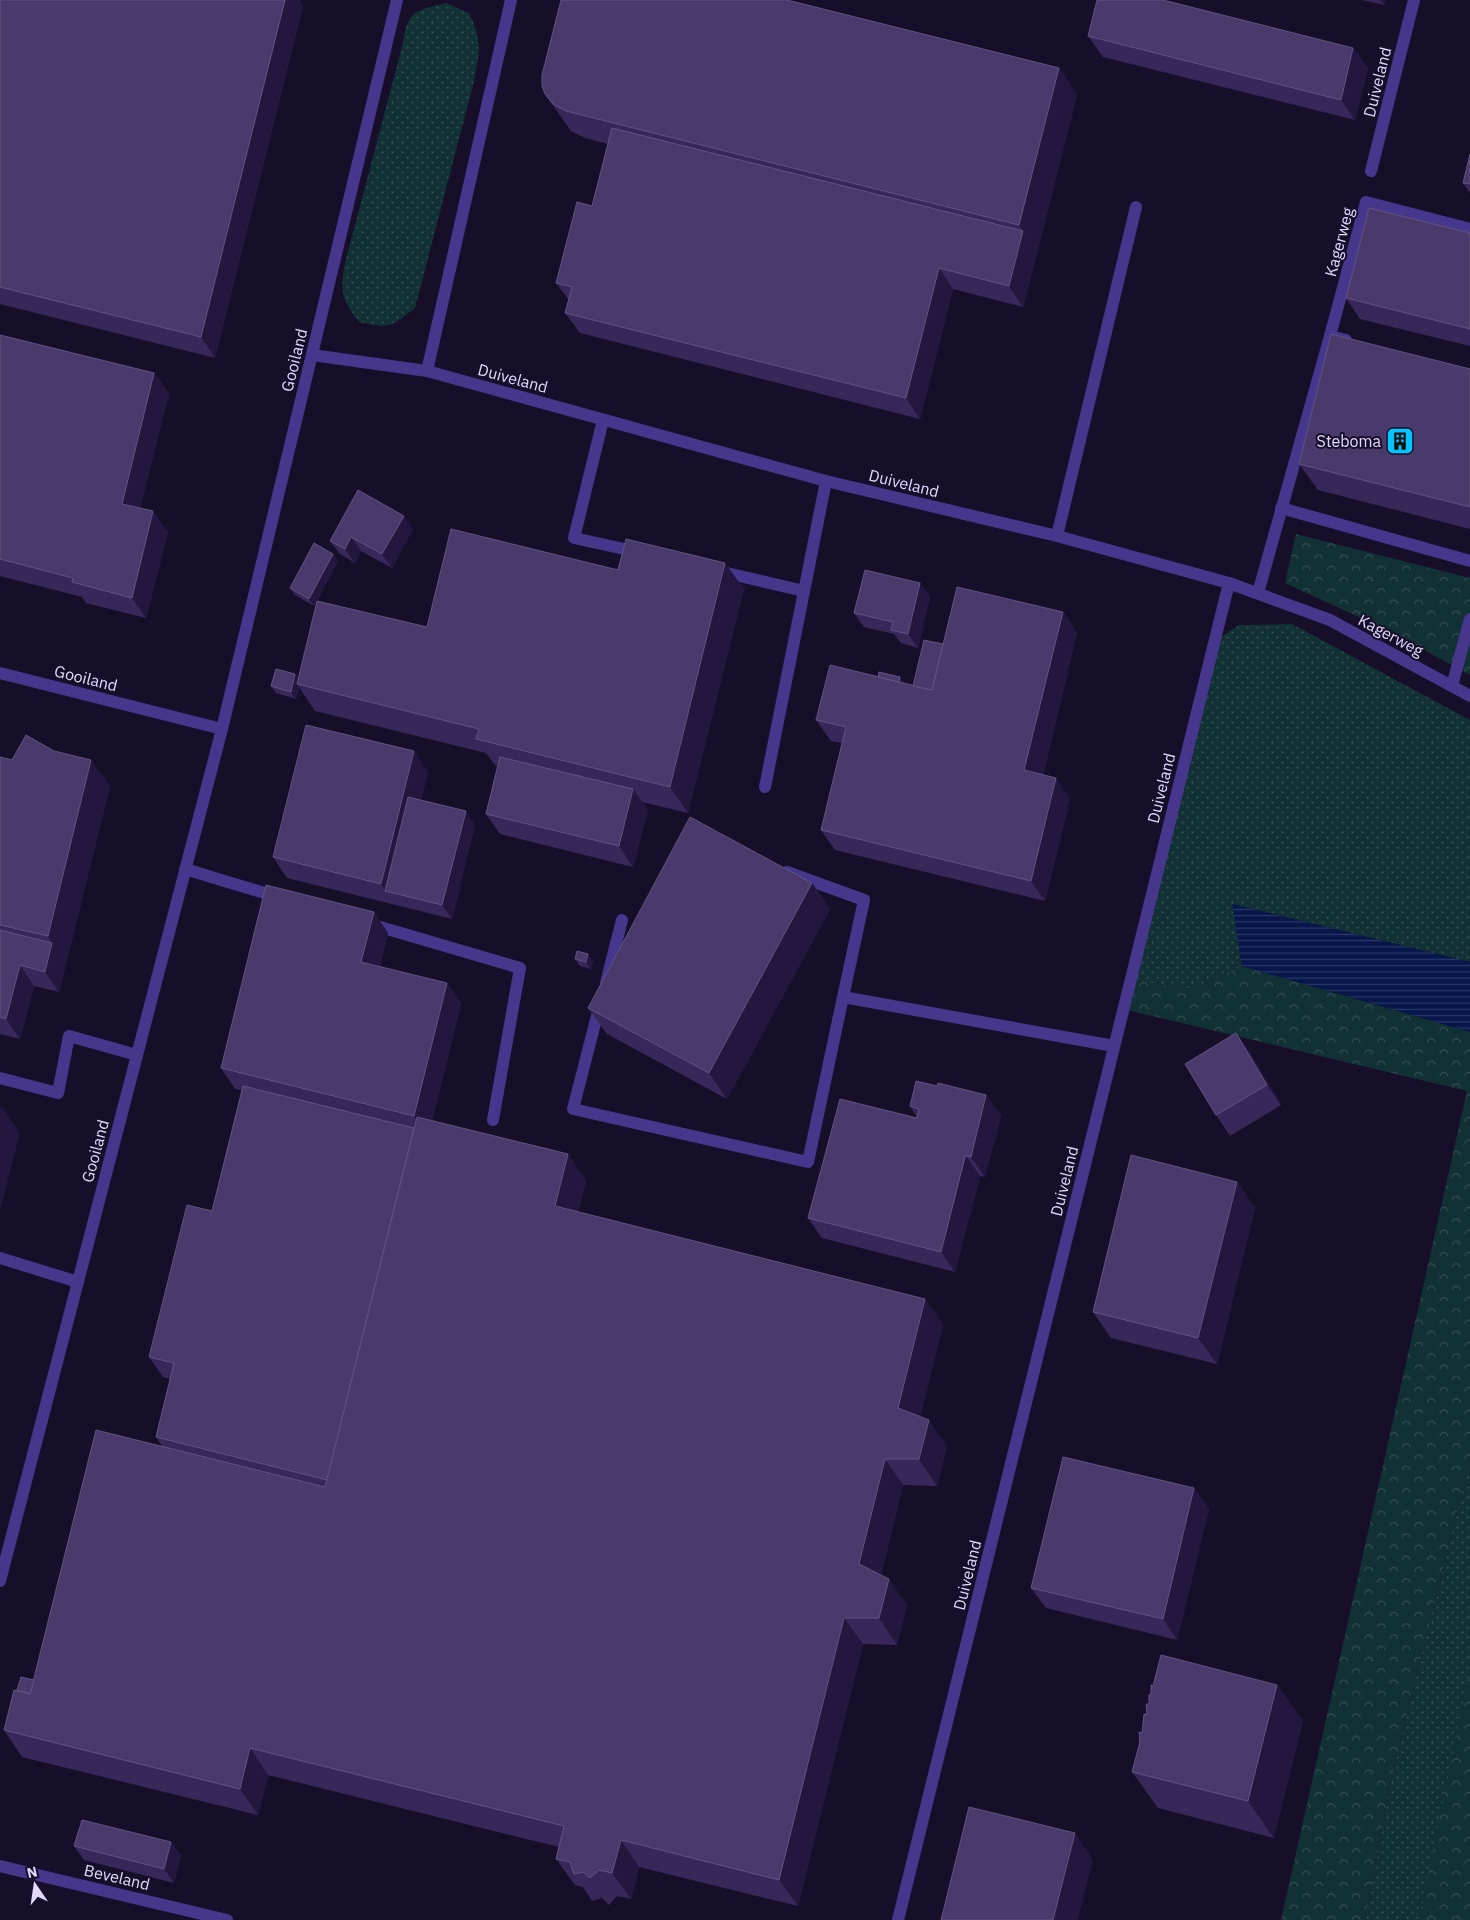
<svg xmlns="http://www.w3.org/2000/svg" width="1470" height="1920" font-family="'IBM Plex Sans',sans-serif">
<defs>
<pattern id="grass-dots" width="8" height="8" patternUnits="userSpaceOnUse" patternTransform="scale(1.25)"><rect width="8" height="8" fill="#113135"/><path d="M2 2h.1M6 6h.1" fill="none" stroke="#334e53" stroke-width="1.8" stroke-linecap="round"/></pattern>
<pattern id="forest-crowns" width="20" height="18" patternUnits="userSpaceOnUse" patternTransform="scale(1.25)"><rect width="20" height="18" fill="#113135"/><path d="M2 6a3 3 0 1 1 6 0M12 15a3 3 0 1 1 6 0" fill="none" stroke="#334e53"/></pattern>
<pattern id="water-rules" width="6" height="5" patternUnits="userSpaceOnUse" patternTransform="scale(1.25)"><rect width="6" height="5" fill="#07174b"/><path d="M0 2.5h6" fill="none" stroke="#2b3866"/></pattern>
</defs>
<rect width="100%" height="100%" fill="#170f2a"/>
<g fill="url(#grass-dots)">
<path d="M 446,3 L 469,13 C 483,42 479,52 474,81 L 415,308 C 391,327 389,329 359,322 C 341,298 340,292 345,263 L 403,43 C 407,9 417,11 446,3 Z"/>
<path d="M 1292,624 L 1470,720 L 1470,962 L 1233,904 L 1242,966 L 1193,989 L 1130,980 L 1218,639 L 1239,625 Z"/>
<path d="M 1470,1459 L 1470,1920 L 1365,1920 L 1392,1775 Z"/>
</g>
<g fill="url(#forest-crowns)">
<path d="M 1296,534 L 1470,578 L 1470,675 L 1391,632 L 1285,583 Z"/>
<path d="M 1242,966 L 1470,1032 L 1470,1459 L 1392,1775 L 1365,1920 L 1281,1920 L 1467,1091 L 1123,1009 L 1130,980 L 1193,989 Z"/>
<path d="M 1470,1671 L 1470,1920 L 1419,1920 L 1463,1702 Z"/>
</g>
<path fill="url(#water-rules)" d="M 1232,904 L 1470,962 L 1470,1032 L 1242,966 Z"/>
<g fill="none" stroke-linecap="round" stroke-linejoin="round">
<g stroke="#46378c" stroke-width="12">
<path d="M 1371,171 L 1414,0"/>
<path d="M 1346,340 L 1330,336 L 1366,202 L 1470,229"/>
<path d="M 603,420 L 574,538 L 638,552"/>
<path d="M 1281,508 L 1470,561"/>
<path d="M 1057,536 L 1136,207"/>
<path d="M 718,571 L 804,591"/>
<path d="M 1258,593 L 1330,336"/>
<path d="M 1452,686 L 1470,619"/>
<path d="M 765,787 L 826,481"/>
<path d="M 185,869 L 281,898"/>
<path d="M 787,872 L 864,900 L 843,997"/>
<path d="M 370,924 L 520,968 L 493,1120"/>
<path d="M 606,983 L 622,920"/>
<path d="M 600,1004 L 573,1109 L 808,1162 L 843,997 L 1114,1046"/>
<path d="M 0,1078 L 58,1093 L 69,1036 L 137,1055"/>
<path d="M 0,1258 L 78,1282"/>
</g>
<g stroke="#46378c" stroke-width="12">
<path d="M 312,355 L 427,371 L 826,481 L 1057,536 L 1229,583 L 898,1920"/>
<path d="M 427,371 L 511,0"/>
<path d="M 1229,583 L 1330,620 L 1470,696"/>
<path d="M 0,673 L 222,729"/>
<path d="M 0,1581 L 222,729 L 397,0"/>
<path d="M 0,1866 L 227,1920"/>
</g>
</g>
<g fill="#382759">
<path d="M 0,0 L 299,0 L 303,6 L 215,358 L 0,304 Z"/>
<path d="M 1362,0 L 1385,0 L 1384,5 Z"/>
<path d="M 1088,36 L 1353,48 L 1368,68 L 1355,120 L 1103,57 Z"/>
<path d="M 1059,68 L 1077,95 L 1023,307 L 953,289 L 920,419 L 580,333 L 565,313 L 569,300 L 556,283 L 592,206 L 608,144 L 585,138 L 571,131 L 545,94 Z"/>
<path d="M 1470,154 L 1470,193 L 1463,183 Z"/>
<path d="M 1470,233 L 1470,346 L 1360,319 L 1346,298 Z"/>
<path d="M 0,335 L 154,373 L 169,394 L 140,508 L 168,532 L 146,618 L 86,603 L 82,597 L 0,576 Z"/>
<path d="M 1470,369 L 1470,529 L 1318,490 L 1299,464 Z"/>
<path d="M 358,490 L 413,529 L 392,568 L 361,551 L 355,563 L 340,554 L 330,541 Z"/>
<path d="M 333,554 L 338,561 L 314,606 L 295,595 L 290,588 Z"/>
<path d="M 618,570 L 744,589 L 688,813 L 642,802 L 648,810 L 633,867 L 500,834 L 486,814 L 497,766 L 495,765 L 486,753 L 315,711 L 299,687 L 296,699 L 276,693 L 271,686 L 295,674 L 298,679 L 427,627 Z"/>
<path d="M 920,583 L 930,597 L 918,648 L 901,643 L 894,634 L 864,627 L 854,613 Z"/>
<path d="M 1063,612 L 1077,633 L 1043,775 L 1070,798 L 1045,901 L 835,850 L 821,830 L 842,743 L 831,741 L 816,720 L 905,684 L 913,686 L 943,644 Z"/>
<path d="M 0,757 L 110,786 L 59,992 L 34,986 L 20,1039 L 0,1034 Z"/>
<path d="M 428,772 L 421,800 L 475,825 L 452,919 L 287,878 L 273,857 Z"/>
<path d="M 812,883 L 830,909 L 727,1099 L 607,1034 L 588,1008 Z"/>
<path d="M 374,912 L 388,933 L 380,967 L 447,983 L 461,1003 L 432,1121 L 568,1154 L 586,1181 L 578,1212 L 925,1299 L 943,1325 L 920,1417 L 947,1446 L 937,1486 L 903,1485 L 881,1575 L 907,1605 L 897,1645 L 863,1644 L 798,1906 L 639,1867 L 631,1899 L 617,1896 L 609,1905 L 602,1898 L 592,1901 L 583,1887 L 575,1885 L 556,1859 L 559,1847 L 268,1775 L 258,1815 L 22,1757 L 4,1730 L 17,1690 L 34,1680 L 162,1446 L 156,1437 L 170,1379 L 163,1377 L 149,1357 L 212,1211 L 242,1090 L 235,1089 L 221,1068 Z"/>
<path d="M 575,959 L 593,961 L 591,969 L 580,966 Z"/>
<path d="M 1236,1033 L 1251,1054 L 1281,1105 L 1230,1136 L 1216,1115 Z"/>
<path d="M 937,1086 L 986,1095 L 1001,1116 L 985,1177 L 980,1176 L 955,1272 L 822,1238 L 808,1218 L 917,1118 L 910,1106 Z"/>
<path d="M 1237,1182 L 1255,1208 L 1217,1364 L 1111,1338 L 1093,1312 Z"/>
<path d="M 1194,1488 L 1209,1509 L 1177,1640 L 1046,1608 L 1031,1588 Z"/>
<path d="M 1277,1685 L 1303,1721 L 1274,1838 L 1158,1808 L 1132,1772 L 1153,1686 Z"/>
<path d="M 171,1842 L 181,1856 L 174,1883 L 84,1860 L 74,1846 Z"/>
</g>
<g fill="#23163f">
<path d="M 285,0 L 299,0 L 303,6 L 215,358 L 201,337 Z"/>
<path d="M 1380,0 L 1385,0 L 1384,5 Z"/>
<path d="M 1353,48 L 1368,68 L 1355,120 L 1341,100 Z"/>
<path d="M 1059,68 L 1077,95 L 1038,251 L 1019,225 Z"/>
<path d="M 1023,231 L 1038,251 L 1023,307 L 1009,286 Z"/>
<path d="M 939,268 L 953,289 L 920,419 L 906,398 Z"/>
<path d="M 154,373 L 169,394 L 136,524 L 122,504 Z"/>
<path d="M 153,511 L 168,532 L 146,618 L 132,598 Z"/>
<path d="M 404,516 L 413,529 L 392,568 L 382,554 Z"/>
<path d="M 351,537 L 361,551 L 355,563 L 345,549 Z"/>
<path d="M 333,554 L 338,561 L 314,606 L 309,599 Z"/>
<path d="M 725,563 L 744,589 L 688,813 L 670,787 Z"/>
<path d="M 920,583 L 930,597 L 918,648 L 908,634 Z"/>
<path d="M 1063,612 L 1077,633 L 1039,790 L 1024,770 Z"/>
<path d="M 295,674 L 300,681 L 297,684 L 299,687 L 296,699 L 291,692 Z"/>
<path d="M 900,677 L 905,684 L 897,691 Z"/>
<path d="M 414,751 L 428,772 L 398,894 L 385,891 L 381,884 Z"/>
<path d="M 91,760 L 110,786 L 59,992 L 45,972 L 52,943 L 48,936 Z"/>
<path d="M 1056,778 L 1070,798 L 1045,901 L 1031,881 Z"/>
<path d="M 633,789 L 648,810 L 633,867 L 619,846 Z"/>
<path d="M 466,811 L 475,825 L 452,919 L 442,905 Z"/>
<path d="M 812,883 L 830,909 L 727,1099 L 709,1073 Z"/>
<path d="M 374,912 L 388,933 L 376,983 L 361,962 Z"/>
<path d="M 588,954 L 593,961 L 591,969 L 586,962 Z"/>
<path d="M 20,965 L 34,986 L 20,1039 L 6,1019 Z"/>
<path d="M 447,983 L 461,1003 L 428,1136 L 414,1116 Z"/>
<path d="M 1236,1033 L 1251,1054 L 1281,1105 L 1267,1085 Z"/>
<path d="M 986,1095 L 1001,1116 L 985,1177 L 971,1157 Z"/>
<path d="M 1,1106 L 20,1133 L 0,1211 L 0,1111 Z"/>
<path d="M 568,1154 L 586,1181 L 573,1232 L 555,1206 Z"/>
<path d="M 966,1156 L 980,1176 L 955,1272 L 941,1252 Z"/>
<path d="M 1237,1182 L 1255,1208 L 1217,1364 L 1198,1338 Z"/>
<path d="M 925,1299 L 943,1325 L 916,1434 L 898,1408 Z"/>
<path d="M 929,1420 L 947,1446 L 937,1486 L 919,1459 Z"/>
<path d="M 885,1459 L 903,1485 L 877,1590 L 859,1564 Z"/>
<path d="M 1194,1488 L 1209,1509 L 1177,1640 L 1163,1619 Z"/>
<path d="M 889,1579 L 907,1605 L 897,1645 L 879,1618 Z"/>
<path d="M 844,1618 L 863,1644 L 798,1906 L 779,1880 Z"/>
<path d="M 1277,1685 L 1303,1721 L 1274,1838 L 1248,1801 Z"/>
<path d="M 250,1748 L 268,1775 L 258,1815 L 240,1789 Z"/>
<path d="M 1075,1833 L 1093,1860 L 1078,1920 L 1053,1920 Z"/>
<path d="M 621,1840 L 639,1867 L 631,1899 L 612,1873 Z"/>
<path d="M 171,1842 L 181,1856 L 174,1883 L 164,1869 Z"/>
</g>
<g fill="#4a3a6b" stroke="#625382">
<path d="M 0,0 L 285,0 L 201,337 L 0,287 Z"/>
<path d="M 561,0 L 787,0 L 1059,68 L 1019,225 L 566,111 L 553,104 L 545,94 L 542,86 L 542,75 Z"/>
<path d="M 1097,0 L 1163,0 L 1353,48 L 1341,100 L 1088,36 Z"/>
<path d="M 612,128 L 1023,231 L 1009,286 L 939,268 L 906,398 L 565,313 L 572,287 L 556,283 L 577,202 L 592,206 Z"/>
<path d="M 1470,154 L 1470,184 L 1463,183 Z"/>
<path d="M 1369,208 L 1470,233 L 1470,329 L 1346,298 Z"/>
<path d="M 1331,334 L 1470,369 L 1470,507 L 1299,464 Z"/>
<path d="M 0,335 L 154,373 L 122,504 L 153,511 L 132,598 L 72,582 L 73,578 L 0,559 Z"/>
<path d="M 358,490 L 404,516 L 382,554 L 351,537 L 345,549 L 330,541 Z"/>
<path d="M 451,529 L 618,570 L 626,539 L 725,563 L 670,787 L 476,739 L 479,729 L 297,684 L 317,601 L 427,627 Z"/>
<path d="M 314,543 L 333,554 L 309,599 L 290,588 Z"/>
<path d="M 865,570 L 920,583 L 908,634 L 891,630 L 893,622 L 854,613 Z"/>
<path d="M 957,587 L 1063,612 L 1024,770 L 1056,778 L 1031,881 L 821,830 L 846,727 L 816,720 L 830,665 L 932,690 Z"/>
<path d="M 924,640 L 943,644 L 932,690 L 913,686 Z"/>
<path d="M 276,669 L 295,674 L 291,692 L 271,686 Z"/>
<path d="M 879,672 L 900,677 L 899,682 L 878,677 Z"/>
<path d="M 306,725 L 414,751 L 381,884 L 273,857 Z"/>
<path d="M 26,735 L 54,751 L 91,760 L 48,936 L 0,925 L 0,757 L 12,760 Z"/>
<path d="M 500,757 L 633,789 L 619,846 L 486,814 Z"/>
<path d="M 408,797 L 466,811 L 442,905 L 385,891 Z"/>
<path d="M 690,817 L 812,883 L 709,1073 L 588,1008 Z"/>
<path d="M 266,885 L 374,912 L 361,962 L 447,983 L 414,1116 L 221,1068 Z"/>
<path d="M 0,930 L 52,943 L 45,972 L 20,965 L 6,1019 L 0,1017 Z"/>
<path d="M 577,951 L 588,954 L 586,962 L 575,959 Z"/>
<path d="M 1236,1033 L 1267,1085 L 1216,1115 L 1185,1064 Z"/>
<path d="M 916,1081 L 937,1086 L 938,1083 L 986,1095 L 971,1157 L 966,1156 L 965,1157 L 941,1252 L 808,1218 L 840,1099 L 917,1118 L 919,1109 L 910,1106 Z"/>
<path d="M 243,1086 L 414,1128 L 327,1480 L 156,1437 L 174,1363 L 149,1357 L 187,1205 L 212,1211 Z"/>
<path d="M 417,1117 L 568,1154 L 555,1206 L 925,1299 L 898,1408 L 929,1420 L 919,1459 L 885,1459 L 859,1564 L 889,1579 L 879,1618 L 844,1618 L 779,1880 L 621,1840 L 612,1873 L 599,1870 L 590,1878 L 583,1872 L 574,1874 L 570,1862 L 556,1859 L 564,1826 L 250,1748 L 240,1789 L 4,1730 L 14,1690 L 30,1694 L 96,1430 L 325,1487 Z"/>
<path d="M 1131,1155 L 1237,1182 L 1198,1338 L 1093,1312 Z"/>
<path d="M 1063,1457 L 1194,1488 L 1163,1619 L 1031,1588 Z"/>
<path d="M 1161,1655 L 1277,1685 L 1248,1801 L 1132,1772 L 1140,1742 L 1139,1732 L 1142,1733 L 1144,1714 L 1147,1714 L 1146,1704 L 1149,1704 L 1149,1695 L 1151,1694 L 1151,1685 L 1153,1686 Z"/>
<path d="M 21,1677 L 34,1680 L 30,1694 L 17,1690 Z"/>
<path d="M 969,1807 L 1075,1833 L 1053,1920 L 941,1920 Z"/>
<path d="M 82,1820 L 171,1842 L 164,1869 L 74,1846 Z"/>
</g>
<defs>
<g id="building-square" transform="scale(1.4375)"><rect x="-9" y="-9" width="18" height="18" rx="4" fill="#04c5ff" stroke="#170f2a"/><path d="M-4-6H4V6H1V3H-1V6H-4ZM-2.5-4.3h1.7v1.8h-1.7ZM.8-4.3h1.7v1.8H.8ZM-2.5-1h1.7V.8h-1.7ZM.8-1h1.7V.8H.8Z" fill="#111"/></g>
</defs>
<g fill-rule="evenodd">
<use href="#building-square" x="1400" y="441"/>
</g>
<g text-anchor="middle" stroke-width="4" stroke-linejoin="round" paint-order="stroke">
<g font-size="16" fill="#e2d8ff" stroke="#170f2a">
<text transform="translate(1377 82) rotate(-76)" y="6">Duiveland</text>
<text transform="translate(1339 242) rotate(-75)" y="6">Kagerweg</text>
<text transform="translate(294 360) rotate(-76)" y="6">Gooiland</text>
<text transform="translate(513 378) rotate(15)" y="6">Duiveland</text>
<text transform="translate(904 483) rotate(14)" y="6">Duiveland</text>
<text transform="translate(1391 635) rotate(28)" y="6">Kagerweg</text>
<text transform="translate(86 678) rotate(14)" y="6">Gooiland</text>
<text transform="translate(1161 788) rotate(-76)" y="6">Duiveland</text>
<text transform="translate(95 1151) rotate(-75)" y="6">Gooiland</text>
<text transform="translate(1064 1181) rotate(-76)" y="6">Duiveland</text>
<text transform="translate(967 1575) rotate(-76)" y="6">Duiveland</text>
<text transform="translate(117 1877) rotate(13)" y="6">Beveland</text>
</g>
<g font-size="16" fill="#e2d8ff" stroke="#170f2a" text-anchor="end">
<text x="1381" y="447">Steboma</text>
</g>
</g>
<g transform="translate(35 1885) rotate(347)" stroke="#170f2a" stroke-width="4" paint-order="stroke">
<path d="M0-4L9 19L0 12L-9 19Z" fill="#e2d8ff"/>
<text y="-8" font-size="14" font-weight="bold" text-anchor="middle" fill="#e2d8ff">N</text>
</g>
</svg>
